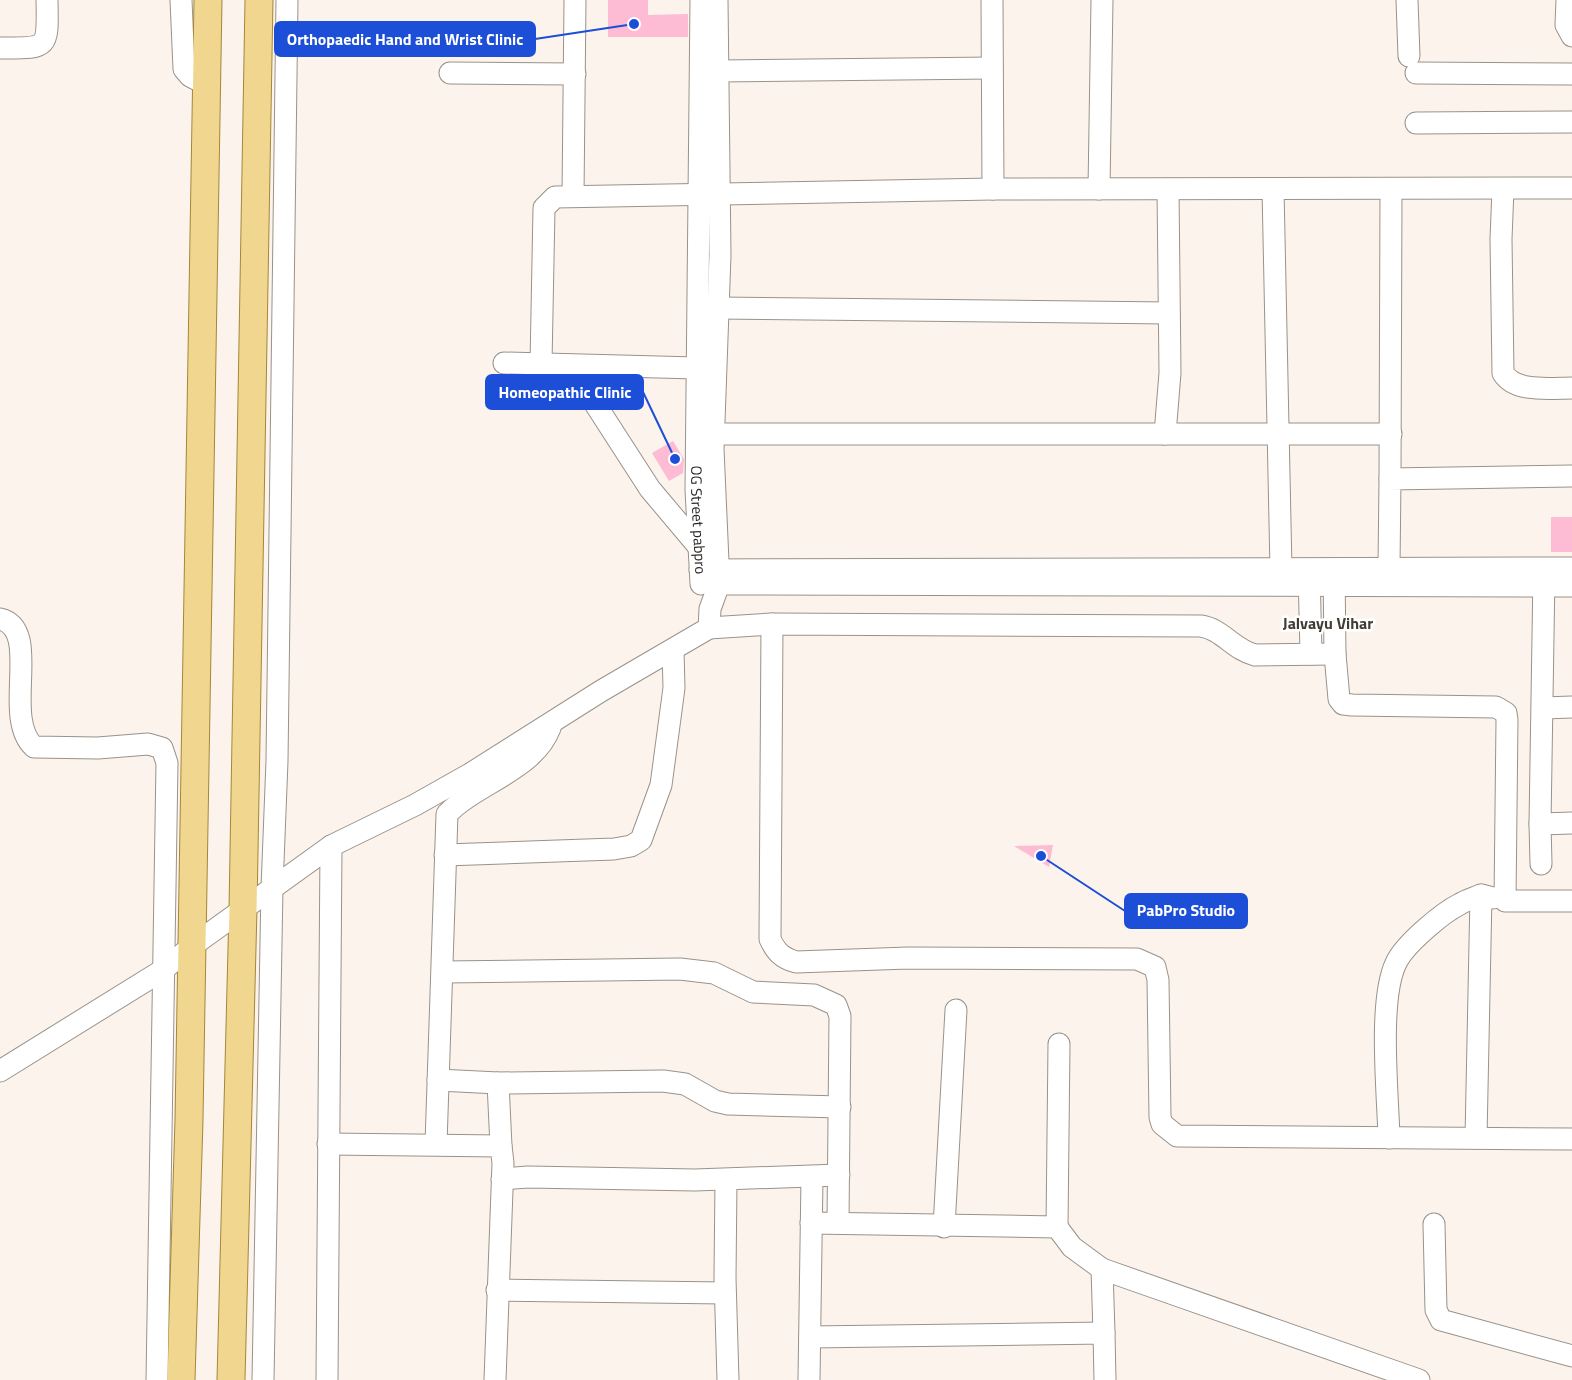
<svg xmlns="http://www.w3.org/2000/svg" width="1572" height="1380" font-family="'Titillium Web',sans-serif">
<rect width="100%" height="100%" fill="#fcf4ec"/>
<g fill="#febbd4">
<path d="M 608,0 L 648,0 L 648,15 L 688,14 L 688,37 L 608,37 Z"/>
<path d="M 673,441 L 684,459 L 683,473 L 669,481 L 652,453 Z"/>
<rect x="1551" y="517" width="21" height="35"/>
<path d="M 1053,845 L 1049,867 L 1014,846 Z"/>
</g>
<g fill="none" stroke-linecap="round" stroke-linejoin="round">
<g stroke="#99928a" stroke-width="23">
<g id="minor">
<path d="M 181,0 L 184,69 L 190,76 L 207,85"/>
<path id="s1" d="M 701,0 L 696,490 L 701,584"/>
<path d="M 992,0 L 993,189"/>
<path d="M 1407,0 L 1409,56"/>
<path d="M 1567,0 L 1566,25 L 1572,36"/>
<path d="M 0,48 C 49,48 48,50 47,0"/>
<path d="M 718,71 L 992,68"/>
<path d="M 450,73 L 575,74"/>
<path d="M 1416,73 L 1572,74"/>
<path d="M 1416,123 L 1572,122"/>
<path d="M 1099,189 L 1102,0"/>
<path d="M 1273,189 L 1281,570"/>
<path d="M 1503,189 L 1501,239 L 1503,373 C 1515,393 1551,388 1572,388"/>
<path d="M 573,196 L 575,0"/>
<path d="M 718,308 L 1169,313"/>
<path d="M 504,363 L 696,368"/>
<path d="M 541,364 L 544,208 L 555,197 L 993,189 L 1572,188"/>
<path d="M 570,365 L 650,489 L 698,546"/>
<path d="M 713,434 L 1391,434"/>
<path d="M 1165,434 L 1170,373 L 1168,189"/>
<path d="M 1390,479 L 1391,189"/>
<path d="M 1389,567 L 1390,479 L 1572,476"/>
<path d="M 700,570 L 1572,568"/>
<path d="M 1309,571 L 1311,654"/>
<path d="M 1334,571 L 1335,654 L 1339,699 L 1343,704 L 1352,705 L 1496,707 L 1506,713 L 1507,720 L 1505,901 L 1572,901"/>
<path d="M 1544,574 L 1540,824 L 1572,823"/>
<path d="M 711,584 L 1572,586"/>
<path d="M 0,619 C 43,629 1,717 34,747 L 98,748 L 148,744 L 162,748 L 167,763 L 157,1380"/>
<path d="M 772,624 L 770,939 C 776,952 782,958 796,962 L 908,958 L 1137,959 L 1155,967 L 1158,980 L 1160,1117 L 1162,1124 L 1177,1136 L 1572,1139"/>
<path d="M 709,628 L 772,624 L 1201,626 C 1222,629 1234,650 1255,655 L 1335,654"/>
<path d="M 1543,708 L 1572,707"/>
<path d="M 1540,824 L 1541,864"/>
<path d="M 445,855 L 614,849 L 631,846 L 641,840 L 661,785 L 674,688 L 673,651"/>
<path d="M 443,972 L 680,969 L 714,973 L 753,992 L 814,995 L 836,1005 L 840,1016 L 838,1222"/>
<path d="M 0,1071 L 163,970 L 192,946 L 331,846 L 415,805 L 470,774 L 601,691 L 709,628 L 710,609 L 719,584 L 713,449 L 720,255 L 717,0"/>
<path d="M 438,1080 L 498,1083 L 663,1081 L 685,1084 L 715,1101 L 728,1104 L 840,1107"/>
<path d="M 498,1083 L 501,1146"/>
<path d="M 1389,1138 C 1388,1095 1378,1000 1396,963 C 1404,945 1442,913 1460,904 C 1466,900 1474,898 1481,895"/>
<path d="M 1476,1138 L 1481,895 L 1493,898"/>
<path d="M 328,1144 L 501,1146 L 503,1163 L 495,1380"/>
<path d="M 436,1144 L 447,814 C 477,783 534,770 550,728"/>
<path d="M 502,1179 L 528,1177 L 695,1180 L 839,1175"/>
<path d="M 726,1180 L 725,1278 L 728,1380"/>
<path d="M 811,1223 L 1057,1227 L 1059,1044"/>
<path d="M 1434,1224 L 1436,1310 L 1441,1320 L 1572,1356"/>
<path d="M 944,1227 L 956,1010"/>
<path d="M 1057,1227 L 1072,1247 L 1102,1269 L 1104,1333"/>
<path d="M 1102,1269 L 1419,1380"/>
<path d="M 497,1290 L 725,1293"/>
<path d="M 810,1337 L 1104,1333 L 1105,1380"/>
<path d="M 263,1380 L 272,888 L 277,761 L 287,0"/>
<path d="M 327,1380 L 331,846"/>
<path d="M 809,1380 L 812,1177"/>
</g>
</g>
<g stroke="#a48738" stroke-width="29">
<g id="major">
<path d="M 181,1380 L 189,1120 L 208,0"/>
<path d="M 231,1380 L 243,909 L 259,0"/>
</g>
</g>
<use href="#minor" stroke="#fff" stroke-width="21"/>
<use href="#major" stroke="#f0d68e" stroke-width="27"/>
</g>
<g text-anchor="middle" stroke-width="5" stroke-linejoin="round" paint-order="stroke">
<g font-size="15" fill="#2a2724" stroke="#fff">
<text dy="5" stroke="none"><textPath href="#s1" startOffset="520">OG Street pabpro</textPath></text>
</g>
<g font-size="16" font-weight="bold" fill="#423c35" stroke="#fff">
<text x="1328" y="629">Jalvayu Vihar</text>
</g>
</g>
<path fill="none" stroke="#1d4ed8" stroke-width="2" d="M634 24L535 39M675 459L643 392M1041 856L1125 911"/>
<g fill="#1d4ed8" stroke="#fff" stroke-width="2">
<circle cx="634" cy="24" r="6"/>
<circle cx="675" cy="459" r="6"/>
<circle cx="1041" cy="856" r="6"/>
</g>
<g fill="#1d4ed8" stroke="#1d4ed8" stroke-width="2">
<rect x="275" y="22" width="260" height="34" rx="6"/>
<rect x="486" y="375" width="157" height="34" rx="6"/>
<rect x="1125" y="894" width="122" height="34" rx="6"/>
</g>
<g font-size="16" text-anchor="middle" font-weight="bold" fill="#fff">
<text x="405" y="45">Orthopaedic Hand and Wrist Clinic</text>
<text x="565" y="398">Homeopathic Clinic</text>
<text x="1186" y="916">PabPro Studio</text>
</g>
</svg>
